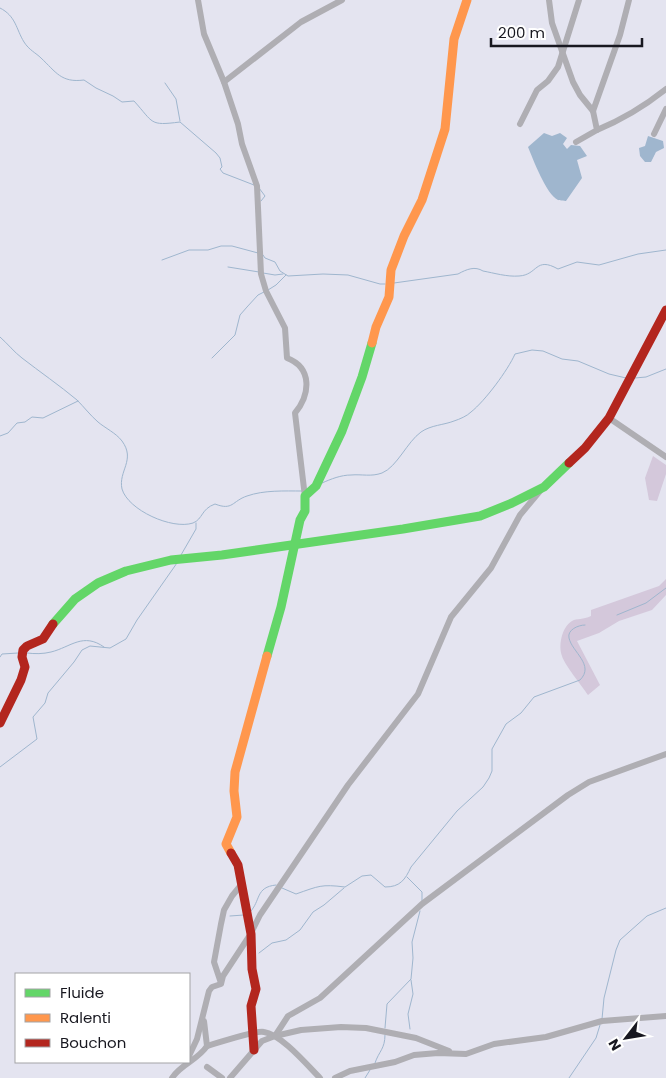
<svg xmlns="http://www.w3.org/2000/svg" width="666" height="1078" font-family="Poppins,sans-serif">
<rect width="100%" height="100%" fill="#e4e4f0"/>
<g fill="#d4c8db">
<path d="M 653,456 L 666,465 L 666,474 L 657,501 L 649,500 L 645,478 Z"/>
<path d="M 666,579 L 666,595 L 652,610 L 619,621 L 599,633 L 577,641 L 600,685 L 588,695 C 582,686 564,664 562,656 C 558,645 562,627 572,621 C 577,618 583,620 591,616 L 591,610 L 659,586 Z"/>
</g>
<g fill="#9fb6ce">
<path d="M 544,133 L 552,136 L 560,133 L 567,138 L 563,144 L 567,149 L 571,145 L 580,146 L 587,156 L 577,160 L 582,178 L 566,201 C 565,201 558,200 558,200 C 546,194 533,159 528,147 Z"/>
<path d="M 648,136 L 663,141 L 664,148 L 656,152 L 651,162 L 645,162 L 640,156 L 639,148 L 645,146 Z"/>
</g>
<g fill="none" stroke-linecap="round" stroke-linejoin="round">
<g stroke="#9fb6ce" stroke-width="1">
<path d="M 0,8 C 16,16 16,29 24,42 C 29,50 36,53 41,58 C 56,72 61,83 84,80 L 96,88 L 113,96 L 122,102 L 134,101 C 154,123 149,126 180,122 L 216,153 L 220,158 L 222,167 L 220,169 L 223,173 L 254,185"/>
<path d="M 165,83 L 176,99 L 180,121"/>
<path d="M 259,188 L 265,196 L 261,201"/>
<path d="M 263,255 L 265,258 L 275,262 L 280,271 L 288,276 L 323,274 L 348,275 L 380,284 L 385,284"/>
<path d="M 162,260 L 189,250 L 208,250 L 221,246 L 232,246 L 258,253"/>
<path d="M 228,267 L 259,272"/>
<path d="M 263,273 L 275,275 L 283,274"/>
<path d="M 394,283 L 458,274 C 467,269 475,266 483,271 C 494,273 507,277 519,276 C 538,275 535,256 558,269 L 577,262 L 599,265 L 638,254 L 666,250"/>
<path d="M 268,290 L 276,285 L 286,275"/>
<path d="M 0,337 C 8,344 14,352 22,358 C 40,372 59,385 77,400 C 84,407 90,415 98,422 C 105,428 116,433 122,441 C 136,460 118,471 122,489 C 128,510 172,530 193,523 C 203,519 201,509 215,504 C 233,511 232,501 247,496 C 264,490 284,491 302,491"/>
<path d="M 212,358 L 235,335 L 240,315 L 247,307 L 258,295 L 264,292"/>
<path d="M 635,378 L 646,377 L 666,369"/>
<path d="M 0,436 L 8,433 L 17,423 L 25,422 L 32,417 L 43,418 L 78,401"/>
<path d="M 322,483 C 331,479 341,475 351,475 C 362,474 371,477 382,473 C 397,467 407,442 421,432 C 431,425 444,425 454,421 C 460,419 467,416 471,412 C 485,401 508,370 515,354 L 532,350 L 543,351 L 562,359 L 578,361 L 609,374 L 626,378"/>
<path d="M 181,555 L 196,529 L 196,523"/>
<path d="M 617,615 L 646,603 L 666,588"/>
<path d="M 27,653 C 35,654 43,654 51,652 C 71,647 83,632 104,647"/>
<path d="M 0,657 L 2,654 L 18,653"/>
<path d="M 0,767 L 37,739 L 33,717 L 45,703 L 48,693 L 74,662 L 82,650 L 90,646 L 110,648 L 126,639 L 137,620 L 177,563"/>
<path d="M 407,877 L 422,892 L 422,902"/>
<path d="M 282,888 L 296,894 C 319,886 321,884 345,887 L 362,876 L 371,875 L 385,887 C 400,887 405,880 411,867 L 457,811 L 483,787 L 489,778 L 492,771 L 492,749 L 506,724 L 521,713 L 534,697 L 580,680 C 595,665 572,652 569,638 C 567,630 578,625 585,625"/>
<path d="M 250,912 C 261,901 255,887 276,885"/>
<path d="M 230,916 L 244,915"/>
<path d="M 259,953 L 272,943 L 286,940 L 300,930 L 313,912 L 324,905 L 344,888"/>
<path d="M 602,1019 L 604,998 L 616,950 L 620,940 L 647,916 L 666,908"/>
<path d="M 385,1028 L 387,1004 L 411,979 L 413,958 L 412,942 L 420,911"/>
<path d="M 410,1029 L 408,1014 L 413,994 L 411,980"/>
<path d="M 375,1063 C 379,1051 385,1049 385,1035"/>
<path d="M 365,1078 L 370,1070"/>
<path d="M 569,1078 L 596,1038 L 600,1025"/>
</g>
<g stroke="#afaeb3" stroke-width="6">
<path d="M 198,0 L 204,34 L 224,82 L 238,124 L 242,144 L 257,186 L 261,274 L 266,291 L 285,328 L 287,358 C 313,368 310,395 295,413 L 305,497"/>
<path d="M 549,0 L 552,23 L 573,82 L 580,95 L 593,111"/>
<path d="M 224,82 L 301,22 L 342,0"/>
<path d="M 520,124 L 537,90 L 548,81 L 558,67 L 579,0"/>
<path d="M 597,130 C 621,120 646,105 666,89"/>
<path d="M 654,134 L 666,109"/>
<path d="M 576,142 L 597,130 L 593,111 L 620,35 L 629,0"/>
<path d="M 609,418 L 666,457"/>
<path d="M 221,983 L 214,962 L 221,924 L 224,910 L 232,896 L 241,885"/>
<path d="M 204,1021 L 207,1046"/>
<path d="M 275,1036 L 288,1016 L 320,998 L 422,904 L 568,795 L 589,782 L 666,754"/>
<path d="M 189,1056 L 197,1039 L 209,991 L 212,987 L 221,984 L 223,976 L 250,935 L 260,915 L 348,785 L 418,694 L 451,617 L 491,568 L 520,515 L 540,491"/>
<path d="M 207,1067 L 222,1078"/>
<path d="M 172,1078 C 181,1064 198,1060 207,1046 C 219,1043 253,1030 264,1032 C 281,1034 308,1066 320,1078"/>
<path d="M 230,1078 L 262,1041 L 275,1036 L 301,1030 L 341,1027 L 366,1028 L 416,1038 L 449,1051"/>
<path d="M 335,1078 L 350,1071 L 395,1062 L 414,1055 L 438,1053 L 466,1054 L 494,1044 L 546,1037 L 602,1021 L 666,1016"/>
</g>
<g stroke="#63d668" stroke-width="9">
<path d="M 53,624 L 75,599 L 98,583 L 126,571 L 171,560 L 222,555 L 403,529 L 480,516 L 512,503 L 544,487 L 569,463"/>
<path d="M 267,656 L 281,607 L 300,520 L 305,511 L 305,496 L 316,486 L 342,431 L 362,377 L 372,343"/>
</g>
<g stroke="#ff974d" stroke-width="9">
<path d="M 372,343 L 376,327 L 389,297 L 391,270 L 404,236 L 422,200 L 445,129 L 454,39 L 467,0"/>
<path d="M 231,853 L 226,844 L 237,817 L 234,791 L 235,772 L 267,656"/>
</g>
<g stroke="#b3261e" stroke-width="9">
<path d="M 569,463 L 585,448 L 609,418 L 666,310"/>
<path d="M 0,723 L 21,680 L 25,667 L 22,657 L 23,650 L 27,646 L 43,639 L 53,624"/>
<path d="M 231,853 L 238,865 L 251,934 L 252,969 L 256,989 L 251,1006 L 254,1050"/>
</g>
</g>
<rect x="15" y="973" width="175" height="90" fill="#ffffff" stroke="#a3a3a6"/>
<rect x="25" y="989" width="25" height="8" fill="#63d668" stroke="#a3a3a6"/>
<text x="60" y="998" font-size="15" fill="#181820">Fluide</text>
<rect x="25" y="1014" width="25" height="8" fill="#ff974d" stroke="#a3a3a6"/>
<text x="60" y="1023" font-size="15" fill="#181820">Ralenti</text>
<rect x="25" y="1039" width="25" height="8" fill="#b3261e" stroke="#a3a3a6"/>
<text x="60" y="1048" font-size="15" fill="#181820">Bouchon</text>
<g transform="translate(626 1038) rotate(239)" stroke="#ffffff" stroke-width="4" paint-order="stroke">
<path d="M0-4L9 19L0 12L-9 19Z" fill="#181820"/>
<text y="-8" font-size="14" font-weight="bold" text-anchor="middle" fill="#181820">N</text>
</g>
<path d="M491 38v8h151v-8" fill="none" stroke="#181820" stroke-width="2.5"/>
<text x="498" y="38" font-size="15" fill="#181820" stroke="#ffffff" stroke-width="4" paint-order="stroke">200 m</text>
</svg>
